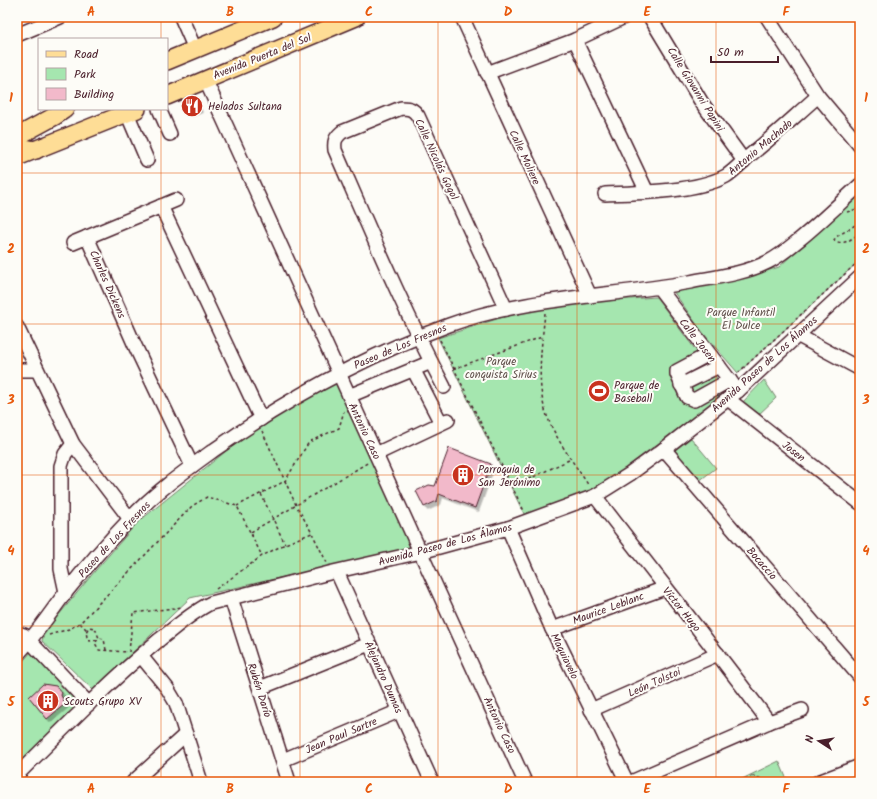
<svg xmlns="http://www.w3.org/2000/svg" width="877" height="799" font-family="Kalam,sans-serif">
<defs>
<filter id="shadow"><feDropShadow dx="3.5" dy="3.5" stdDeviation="0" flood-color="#0004"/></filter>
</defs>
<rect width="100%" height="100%" fill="#fdfcf7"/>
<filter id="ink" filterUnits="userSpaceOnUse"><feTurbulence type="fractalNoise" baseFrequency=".025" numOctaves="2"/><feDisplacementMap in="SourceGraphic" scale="8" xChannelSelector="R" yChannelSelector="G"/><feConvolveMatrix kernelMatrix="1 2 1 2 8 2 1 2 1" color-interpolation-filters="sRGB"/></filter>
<g filter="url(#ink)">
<g fill="#a5e6af" stroke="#78826d">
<path d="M 860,192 L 860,260 L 738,373 L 702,332 L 671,288 L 740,279 L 779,267 Z"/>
<path d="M 656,297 L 727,392 L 601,486 L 525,516 L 438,338 L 509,315 L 566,304 Z"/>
<path d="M 764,380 L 776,398 L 756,417 L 739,406 Z"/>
<path d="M 336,381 L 413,548 L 190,598 L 93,690 L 42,641 L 44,633 L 95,571 L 137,523 L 246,435 Z"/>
<path d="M 691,438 L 716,468 L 699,481 L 674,451 Z"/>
<path d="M 32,651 L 80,703 L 17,766 L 17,668 Z"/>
<path d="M 779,761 L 788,782 L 736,782 Z"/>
</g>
<g fill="#f2b9ca" stroke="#4a1f2b" filter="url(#shadow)">
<path d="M 194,98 L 199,109 L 189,113 L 186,102 Z"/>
<path d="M 449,448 L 491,464 L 475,508 L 439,494 L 437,501 L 424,507 L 416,491 L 429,485 L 435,486 Z"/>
<path d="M 43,684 L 56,686 L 62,693 L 61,695 L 65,704 L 47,719 L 29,697 Z"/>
</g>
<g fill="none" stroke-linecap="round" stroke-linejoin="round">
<g stroke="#4a1f2b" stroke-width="16">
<g id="minor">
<path d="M 181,17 L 195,49"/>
<path d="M 462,17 L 590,296"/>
<path d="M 650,17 L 702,103 L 744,161"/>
<path d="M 767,17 L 818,96 L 860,146"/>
<path d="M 17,35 L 60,17"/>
<path d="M 575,40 L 647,192"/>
<path d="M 487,73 L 575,40 L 624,17"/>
<path d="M 205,79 L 525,782"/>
<path d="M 159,109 L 170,134"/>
<path d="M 127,113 L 147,160"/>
<path d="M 605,194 C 638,193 697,192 726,176 C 734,171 741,163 749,156 C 773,137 795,116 818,96"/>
<path d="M 161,206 L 261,419"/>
<path d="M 87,237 L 136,348 L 192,466"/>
<path d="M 73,243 L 176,200"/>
<path d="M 659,288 L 738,391"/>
<path d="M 17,327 L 73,444 L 130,519"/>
<path d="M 797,335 L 860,369"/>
<path d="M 709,354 L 677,371 L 677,374 L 687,397 L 694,400 L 730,380"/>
<path d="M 413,369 L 441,423"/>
<path d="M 17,370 L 37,370"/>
<path d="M 681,385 L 719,366"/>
<path d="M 444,387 C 404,311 370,230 335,150 C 334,141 335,138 342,132 L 401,108 C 410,108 413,109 418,116 L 506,309"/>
<path d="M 349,396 L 431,362"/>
<path d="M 728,399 L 860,503"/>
<path d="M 664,449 L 860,677"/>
<path d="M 376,454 L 448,420"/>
<path d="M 595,496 C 653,572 712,645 769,722"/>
<path d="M 508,528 L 552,629 L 627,782"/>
<path d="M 337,572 L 432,782"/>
<path d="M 66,592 L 61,569 L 61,466 L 65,454 L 73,444"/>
<path d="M 231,598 L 289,782"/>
<path d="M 552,629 L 665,588"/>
<path d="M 17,633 L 24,635 L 89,704"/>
<path d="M 17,655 C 36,635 50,613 66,592 C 86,567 107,543 129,520 C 154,493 185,471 214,450 C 287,399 365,356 449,325 C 526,297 610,297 690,282 C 716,277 744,274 768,262 C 780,256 790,247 800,239 C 821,222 840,203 860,185"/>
<path d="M 141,656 L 167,688 L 176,703 L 201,782"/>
<path d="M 260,688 L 369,644"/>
<path d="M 591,710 L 718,654"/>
<path d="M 283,760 L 399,711"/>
<path d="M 17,775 C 63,729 109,682 159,640 C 176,627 192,612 211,603 L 333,572 L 421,552 L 508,528 L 595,496 L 630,474 L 664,449 L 738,391 L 860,277"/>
<path d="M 133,782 L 186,734"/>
<path d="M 631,782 L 769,722 L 802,710"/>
<path d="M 818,782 L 860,766"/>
</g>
</g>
<g stroke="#4a1f2b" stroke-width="20">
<g id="major">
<path d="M 167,61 L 273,17"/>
<path d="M 167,96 L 356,17"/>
<path d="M 36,150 C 25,149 16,147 20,135 L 55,116 L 65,109"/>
<path d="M 17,157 L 137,109"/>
</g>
</g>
<g stroke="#4a1f2b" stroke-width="1.5" stroke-dasharray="3 3" stroke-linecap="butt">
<path d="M 847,212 L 860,208"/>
<path d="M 860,222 L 836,237 L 834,240 C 844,247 852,238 860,233"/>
<path d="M 545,313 C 542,343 536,380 545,410 C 553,436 574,463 589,486"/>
<path d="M 440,340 L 524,511"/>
<path d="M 453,369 L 542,337"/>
<path d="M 738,373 L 860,260"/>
<path d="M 262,431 L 285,481 L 309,442 L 339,428 L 344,411"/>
<path d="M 512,487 L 571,459"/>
<path d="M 261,494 L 285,544"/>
<path d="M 251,532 L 369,462"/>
<path d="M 312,533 L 327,563"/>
<path d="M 216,589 L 262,556 L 285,544 L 312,533 L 296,505 L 285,481 L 237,506"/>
<path d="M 80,623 L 87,630"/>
<path d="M 49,635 L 69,629 L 80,623 L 192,506 L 207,497 L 237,506 L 262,556"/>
<path d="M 97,640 L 90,641 L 87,637 L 86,632 L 89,627 L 95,628 L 99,638"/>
<path d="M 106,650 L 104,639 L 99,638 L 95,643 L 99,650 L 127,652"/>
<path d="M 129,652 L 133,613 L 183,607"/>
<path d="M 739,782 L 752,776"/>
<path d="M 749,782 L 753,776 L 768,781 L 769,782"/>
</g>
<use href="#minor" stroke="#fdfcf7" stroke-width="13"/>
<use href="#major" stroke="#fedd96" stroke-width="17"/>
</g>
</g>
<path fill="none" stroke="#e8590c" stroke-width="1" stroke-opacity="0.55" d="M 161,17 L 161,39M 300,17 L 300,782M 438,17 L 438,782M 577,17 L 577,782M 716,17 L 716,782M 161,109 L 161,782M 17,173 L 860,173M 17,324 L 860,324M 17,475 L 860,475M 17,626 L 860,626"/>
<defs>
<g id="restaurant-disc" transform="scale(1.15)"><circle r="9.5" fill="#c8321e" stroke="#fdfcf7"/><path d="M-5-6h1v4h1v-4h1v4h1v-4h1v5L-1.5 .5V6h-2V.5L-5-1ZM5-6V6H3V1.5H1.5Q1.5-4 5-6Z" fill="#fff"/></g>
<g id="stadium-disc" transform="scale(1.15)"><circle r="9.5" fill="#c8321e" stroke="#fdfcf7"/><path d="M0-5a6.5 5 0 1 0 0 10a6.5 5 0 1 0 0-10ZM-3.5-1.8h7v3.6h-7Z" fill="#fff"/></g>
<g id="building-disc" transform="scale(1.15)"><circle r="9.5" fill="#c8321e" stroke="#fdfcf7"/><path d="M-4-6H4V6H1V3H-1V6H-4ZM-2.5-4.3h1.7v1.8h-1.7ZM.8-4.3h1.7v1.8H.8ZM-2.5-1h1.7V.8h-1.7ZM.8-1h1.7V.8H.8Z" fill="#fff"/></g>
</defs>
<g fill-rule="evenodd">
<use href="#restaurant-disc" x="192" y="106"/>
<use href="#stadium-disc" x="599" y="391"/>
<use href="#building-disc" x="463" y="475"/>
<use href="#building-disc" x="48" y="701"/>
</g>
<g text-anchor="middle" stroke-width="4" stroke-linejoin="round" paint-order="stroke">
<g font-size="11" fill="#4a1f2b" stroke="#fdfcf7">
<text transform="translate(262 56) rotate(-22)" y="4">Avenida Puerta del Sol</text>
<text transform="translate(696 89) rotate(58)" y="4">Calle Giovanni Papini</text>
<text transform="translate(760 147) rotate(-40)" y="4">Antonio Machado</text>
<text transform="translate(525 157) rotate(65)" y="4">Calle Moliere</text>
<text transform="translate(437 159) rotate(65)" y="4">Calle Nicolás Gogol</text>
<text transform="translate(108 284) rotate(66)" y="4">Charles Dickens</text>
<text transform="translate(698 340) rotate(52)" y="4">Calle Josen</text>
<text transform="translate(400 346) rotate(-23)" y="4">Paseo de Los Fresnos</text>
<text transform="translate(764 364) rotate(-42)" y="4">Avenida Paseo de Los Álamos</text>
<text transform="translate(365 431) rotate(65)" y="4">Antonio Caso</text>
<text transform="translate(794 451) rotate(38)" y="4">Josen</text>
<text transform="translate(114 539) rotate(-47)" y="4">Paseo de Los Fresnos</text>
<text transform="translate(445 544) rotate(-15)" y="4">Avenida Paseo de Los Álamos</text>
<text transform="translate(762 563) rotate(49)" y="4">Bocaccio</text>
<text transform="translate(608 608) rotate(-20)" y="4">Maurice Leblanc</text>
<text transform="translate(682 609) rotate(51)" y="4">Víctor Hugo</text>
<text transform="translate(565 656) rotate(64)" y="4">Maquiavelo</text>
<text transform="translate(384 677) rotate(66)" y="4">Alejandro Dumas</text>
<text transform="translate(654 682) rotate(-24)" y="4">León Tolstoi</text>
<text transform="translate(260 690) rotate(72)" y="4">Rubén Darío</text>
<text transform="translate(500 725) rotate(65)" y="4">Antonio Caso</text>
<text transform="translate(341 735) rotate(-23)" y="4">Jean Paul Sartre</text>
</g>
<g font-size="11" fill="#4a1f2b" stroke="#fdfcf7" text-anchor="start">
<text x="208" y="110">Helados Sultana</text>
<text x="614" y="389">Parque de<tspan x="614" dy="13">Baseball</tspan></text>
<text x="478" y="473">Parroquia de<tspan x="478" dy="13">San Jerónimo</tspan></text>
<text x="64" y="705">Scouts Grupo XV</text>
</g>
<g font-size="11" fill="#61514c" stroke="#fdfcf7">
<text x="741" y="316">Parque Infantil<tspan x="741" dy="13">El Dulce</tspan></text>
<text x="501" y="365">Parque<tspan x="501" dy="13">conquista Sirius</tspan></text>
</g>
</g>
<rect width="877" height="799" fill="none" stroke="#fdfcf7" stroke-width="44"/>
<rect x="38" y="38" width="130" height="72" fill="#fdfcf7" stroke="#b5a4a5"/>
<rect x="46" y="51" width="20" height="6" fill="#fedd96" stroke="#b5a4a5"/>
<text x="74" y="58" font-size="12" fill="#4a1f2b">Road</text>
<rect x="46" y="68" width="20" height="12" fill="#a5e6af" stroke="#b5a4a5"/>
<text x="74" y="78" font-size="12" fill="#4a1f2b">Park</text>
<rect x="46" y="88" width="20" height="12" fill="#f2b9ca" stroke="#b5a4a5"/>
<text x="74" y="98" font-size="12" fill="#4a1f2b">Building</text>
<g transform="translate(819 741) rotate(282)" stroke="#fdfcf7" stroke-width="3" paint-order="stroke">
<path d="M0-3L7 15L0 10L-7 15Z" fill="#4a1f2b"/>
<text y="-6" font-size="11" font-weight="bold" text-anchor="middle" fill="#4a1f2b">N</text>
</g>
<path d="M711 56v6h67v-6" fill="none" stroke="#4a1f2b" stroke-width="2"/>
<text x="717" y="56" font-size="12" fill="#4a1f2b" stroke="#fdfcf7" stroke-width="3" paint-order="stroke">50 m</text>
<rect x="22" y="22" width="833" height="755" fill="none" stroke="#e8590c" stroke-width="1.5"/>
<g font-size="13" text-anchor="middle" font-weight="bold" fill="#e8590c">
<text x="91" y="16">A</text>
<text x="230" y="16">B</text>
<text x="369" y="16">C</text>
<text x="508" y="16">D</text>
<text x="647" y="16">E</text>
<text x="786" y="16">F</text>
<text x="11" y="102">1</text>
<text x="866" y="102">1</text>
<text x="11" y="253">2</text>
<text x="866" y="253">2</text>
<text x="11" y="404">3</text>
<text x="866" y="404">3</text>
<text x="11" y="555">4</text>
<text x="866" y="555">4</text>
<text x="11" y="706">5</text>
<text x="866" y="706">5</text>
<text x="91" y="793">A</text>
<text x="230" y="793">B</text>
<text x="369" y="793">C</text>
<text x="508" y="793">D</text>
<text x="647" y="793">E</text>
<text x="786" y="793">F</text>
</g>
</svg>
